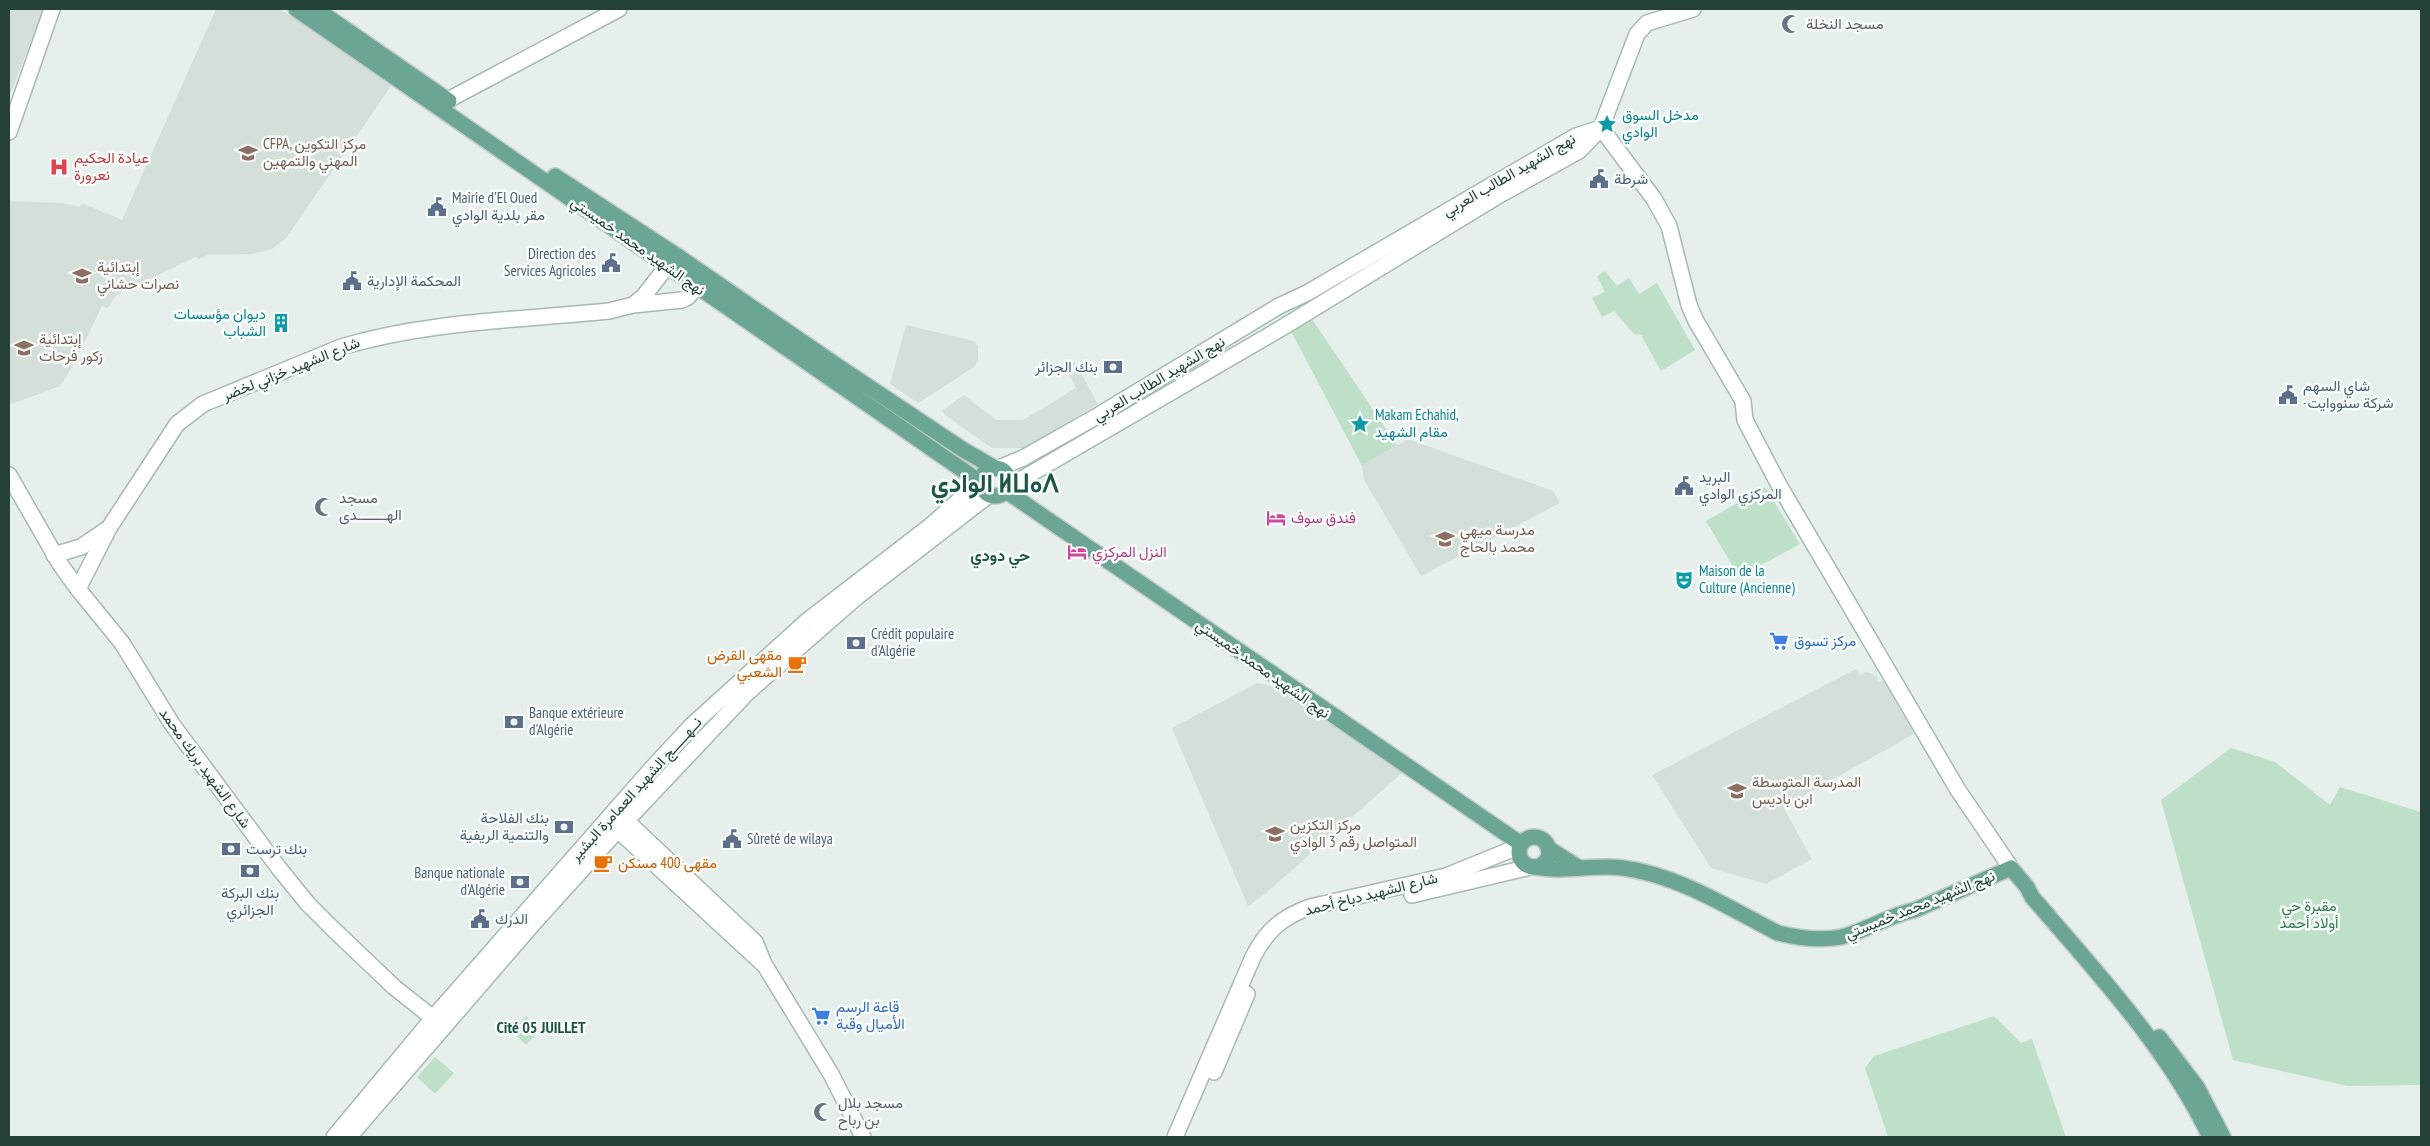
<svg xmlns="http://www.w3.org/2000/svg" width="2430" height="1146" font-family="'PT Sans Narrow',Vazirmatn,'Noto Sans Tifinagh',sans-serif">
<rect width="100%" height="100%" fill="#e6efeb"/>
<g fill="#d4dfda">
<path d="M 9,9 L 44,9 L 9,97 Z"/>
<path d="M 216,9 L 280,9 L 391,86 L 286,238 L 272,249 L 252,254 L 208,255 L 199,259 L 195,257 L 115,296 L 108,308 L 102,306 L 75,362 L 60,386 L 9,405 L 9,201 L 63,203 L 80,207 L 82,203 L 122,220 Z"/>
<path d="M 906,325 L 974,341 L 978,346 L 978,360 L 974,367 L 918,403 L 890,384 Z"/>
<path d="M 1074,361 L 1098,404 L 1025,448 L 992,448 L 945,415 L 942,411 L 964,395 L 996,420 L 1023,420 L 1076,388 L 1066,368 Z"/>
<path d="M 1408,439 L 1553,491 L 1560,503 L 1421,576 L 1364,480 L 1362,466 Z"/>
<path d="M 1856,669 L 1860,676 L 1866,672 L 1876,675 L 1879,682 L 1883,680 L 1914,734 L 1783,807 L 1812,859 L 1766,884 L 1711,868 L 1652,775 Z"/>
<path d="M 1257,683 L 1277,688 L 1402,773 L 1265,894 L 1248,906 L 1172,728 Z"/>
</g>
<g fill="#bfe0c8">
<path d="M 1605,271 L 1617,286 L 1629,278 L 1639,294 L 1657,283 L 1695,350 L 1661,371 L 1641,335 L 1634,334 L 1614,311 L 1602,317 L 1592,298 L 1605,292 L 1597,276 Z"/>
<path d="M 1312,319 L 1397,445 L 1362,466 L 1291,331 Z"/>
<path d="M 1765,487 L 1800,544 L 1739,577 L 1706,521 Z"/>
<path d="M 2231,748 L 2275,762 L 2330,805 L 2340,787 L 2421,812 L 2421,1085 L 2348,1086 L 2233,1060 L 2161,800 Z"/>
<path d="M 526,1016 L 540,1030 L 526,1045 L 512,1031 Z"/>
<path d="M 1994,1016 L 2021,1043 L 2032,1039 L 2066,1137 L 1888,1137 L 1865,1068 L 1874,1056 Z"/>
<path d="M 435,1057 L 454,1073 L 435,1094 L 417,1077 Z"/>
</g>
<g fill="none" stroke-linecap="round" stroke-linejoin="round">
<g stroke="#a8b8b2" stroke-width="18">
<g id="tertiary">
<path d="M 9,132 L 52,9"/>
<path d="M 633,305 L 644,296 L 674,257"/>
<path d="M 9,475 L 60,564 L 78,589 L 122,643 L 172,724 L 278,867 L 308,904 L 332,928 L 394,987 L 443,1026"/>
<path d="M 54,555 L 81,547 L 106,530"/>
<path d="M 78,589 L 109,528 L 177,424 L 203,404 L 341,347 C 428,321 520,320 609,311 L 633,305 L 682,300 L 688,297 L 705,277"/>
<path d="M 617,812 L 755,942 L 764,964 L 831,1074 L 863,1137"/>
<path d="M 608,821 L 762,963"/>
<path d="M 1412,895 L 1530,867"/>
<path d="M 1214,1072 L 1247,994"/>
<path d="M 1175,1137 L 1253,957 C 1266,931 1282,917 1310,907 L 1446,876 L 1520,846"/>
</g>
</g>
<g stroke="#a4bbb3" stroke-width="18">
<g id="secondary">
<path d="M 442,109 L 448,100 L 619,9"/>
<path d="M 1601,128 L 1654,199 L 1669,226 L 1689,305 L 1696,321 L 1743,401 L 1745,420 L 1779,485 L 1958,790 L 2011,868"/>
<path d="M 999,468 L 1023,458 L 1099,415 L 1279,306 L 1307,293 L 1576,136 L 1601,128"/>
<path d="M 1008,487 L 1285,326 L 1496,197 L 1579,151 L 1601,128 L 1637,34 L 1647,23 L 1693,9"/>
<path d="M 334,1137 L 433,1018 L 653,767 L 691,726 L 807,621 L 929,527 L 964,496 L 981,486"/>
<path d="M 349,1137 L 532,925 L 626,821 L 747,693 L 858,596 L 989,495"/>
</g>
</g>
<g stroke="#c2cac8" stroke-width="18">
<g id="primary">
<path d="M 296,9 L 980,482"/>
<path d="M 316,9 L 449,101"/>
<path d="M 555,176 L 676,255 L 836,365 L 962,449 L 993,467"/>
<circle cx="995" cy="482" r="14"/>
<path d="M 1006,491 L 1521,844"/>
<circle cx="1534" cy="852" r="15"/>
<path d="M 1548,848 L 1578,867"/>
<path d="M 1535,867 C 1564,873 1594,864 1623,868 C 1678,875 1729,908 1778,933 C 1798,938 1820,941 1841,937 C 1866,931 1889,915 1915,910 L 2011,868 L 2027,887 L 2032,897 C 2096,971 2168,1049 2210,1137"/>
<path d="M 2159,1037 L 2197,1087 L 2223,1137"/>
</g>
</g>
<use href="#tertiary" stroke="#fff" stroke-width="15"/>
<use href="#secondary" stroke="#fff" stroke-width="15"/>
<use href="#primary" stroke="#6aa596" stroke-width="15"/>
</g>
<defs>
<g id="mosque-bare" transform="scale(1.5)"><path d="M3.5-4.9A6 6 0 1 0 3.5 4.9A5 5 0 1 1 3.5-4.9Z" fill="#6b7280" stroke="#f7fbf9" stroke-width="2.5" paint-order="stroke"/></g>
<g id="sight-bare" transform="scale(1.5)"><path d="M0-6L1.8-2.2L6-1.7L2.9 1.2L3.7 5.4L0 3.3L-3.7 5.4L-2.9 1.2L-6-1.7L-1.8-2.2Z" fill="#0f9aa8" stroke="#f7fbf9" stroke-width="2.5" paint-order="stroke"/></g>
<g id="school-bare" transform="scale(1.5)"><path d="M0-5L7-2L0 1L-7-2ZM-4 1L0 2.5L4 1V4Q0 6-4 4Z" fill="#8d6e63" stroke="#f7fbf9" stroke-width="2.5" paint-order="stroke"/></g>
<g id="hospital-bare" transform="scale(1.5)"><path d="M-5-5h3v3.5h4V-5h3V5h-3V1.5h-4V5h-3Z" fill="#e0444e" stroke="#f7fbf9" stroke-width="2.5" paint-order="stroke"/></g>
<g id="civic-bare" transform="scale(1.5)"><path d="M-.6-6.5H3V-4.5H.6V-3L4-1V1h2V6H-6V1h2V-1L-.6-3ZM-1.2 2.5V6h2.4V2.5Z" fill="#5c6f8a" stroke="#f7fbf9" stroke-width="2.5" paint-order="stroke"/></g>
<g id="building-bare" transform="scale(1.5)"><path d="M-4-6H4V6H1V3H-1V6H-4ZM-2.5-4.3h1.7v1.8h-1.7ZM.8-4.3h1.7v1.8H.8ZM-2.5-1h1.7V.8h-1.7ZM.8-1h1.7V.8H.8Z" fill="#0f9aa8" stroke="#f7fbf9" stroke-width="2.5" paint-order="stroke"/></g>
<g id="bank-bare" transform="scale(1.5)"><path d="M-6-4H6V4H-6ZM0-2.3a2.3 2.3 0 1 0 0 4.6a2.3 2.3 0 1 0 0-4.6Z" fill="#5c6f8a" stroke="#f7fbf9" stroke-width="2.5" paint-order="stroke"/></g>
<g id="hotel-bare" transform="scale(1.5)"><path d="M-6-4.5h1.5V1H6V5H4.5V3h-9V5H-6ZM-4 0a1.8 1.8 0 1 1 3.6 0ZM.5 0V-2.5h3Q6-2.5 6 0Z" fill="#d1479c" stroke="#f7fbf9" stroke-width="2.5" paint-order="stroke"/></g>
<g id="theatre-bare" transform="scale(1.5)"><path d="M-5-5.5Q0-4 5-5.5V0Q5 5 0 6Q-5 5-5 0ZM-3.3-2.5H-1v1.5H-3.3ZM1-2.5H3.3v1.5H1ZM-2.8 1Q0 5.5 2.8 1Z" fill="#0f9aa8" stroke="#f7fbf9" stroke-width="2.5" paint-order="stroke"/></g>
<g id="supermarket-bare" transform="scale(1.5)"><path d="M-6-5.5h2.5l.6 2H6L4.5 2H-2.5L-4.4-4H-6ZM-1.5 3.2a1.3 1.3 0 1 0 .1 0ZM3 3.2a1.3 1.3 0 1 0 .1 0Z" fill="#3f7fe0" stroke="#f7fbf9" stroke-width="2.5" paint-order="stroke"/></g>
<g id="cafe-bare" transform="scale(1.5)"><path d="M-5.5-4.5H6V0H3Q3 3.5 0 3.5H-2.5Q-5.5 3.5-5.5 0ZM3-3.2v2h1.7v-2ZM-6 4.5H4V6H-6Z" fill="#e8710a" stroke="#f7fbf9" stroke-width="2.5" paint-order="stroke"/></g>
<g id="university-bare" transform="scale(1.5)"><path d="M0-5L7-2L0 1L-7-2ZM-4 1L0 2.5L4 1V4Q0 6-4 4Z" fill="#8d6e63" stroke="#f7fbf9" stroke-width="2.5" paint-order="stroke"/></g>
</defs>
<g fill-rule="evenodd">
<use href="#mosque-bare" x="1791" y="24"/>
<use href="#sight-bare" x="1607" y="124"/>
<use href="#school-bare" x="248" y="153"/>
<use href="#hospital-bare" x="59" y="167"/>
<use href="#civic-bare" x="1599" y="179"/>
<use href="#civic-bare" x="437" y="207"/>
<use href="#civic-bare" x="611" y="263"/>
<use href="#school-bare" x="82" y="276"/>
<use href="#civic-bare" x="352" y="281"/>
<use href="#building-bare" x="281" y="323"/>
<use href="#school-bare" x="24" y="348"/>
<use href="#bank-bare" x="1113" y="367"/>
<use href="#civic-bare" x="2288" y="395"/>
<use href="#sight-bare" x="1360" y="424"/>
<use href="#civic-bare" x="1684" y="486"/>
<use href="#mosque-bare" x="324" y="507"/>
<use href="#hotel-bare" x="1276" y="518"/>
<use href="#school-bare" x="1445" y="539"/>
<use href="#hotel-bare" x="1077" y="552"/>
<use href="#theatre-bare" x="1684" y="580"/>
<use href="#supermarket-bare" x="1779" y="641"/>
<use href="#bank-bare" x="856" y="643"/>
<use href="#cafe-bare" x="797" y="664"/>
<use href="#bank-bare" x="514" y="722"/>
<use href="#school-bare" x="1737" y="791"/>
<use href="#bank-bare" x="564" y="827"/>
<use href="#university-bare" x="1275" y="834"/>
<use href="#civic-bare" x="732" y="839"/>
<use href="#bank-bare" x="231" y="849"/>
<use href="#cafe-bare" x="603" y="863"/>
<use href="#bank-bare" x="250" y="871"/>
<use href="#bank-bare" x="520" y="882"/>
<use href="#civic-bare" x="480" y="919"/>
<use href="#supermarket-bare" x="821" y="1016"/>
<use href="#mosque-bare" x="823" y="1112"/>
</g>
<g text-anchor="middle" stroke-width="5" stroke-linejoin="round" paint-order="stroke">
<g font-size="15" fill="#5b616d" stroke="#f7fbf9" text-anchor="start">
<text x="1806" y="29">مسجد النخلة</text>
<text x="339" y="503">مسجد<tspan x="339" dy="17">الهـــــــدى</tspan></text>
<text x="838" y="1108">مسجد بلال<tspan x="838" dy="17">بن رباح</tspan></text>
</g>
<g font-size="15" fill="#0d838f" stroke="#f7fbf9" text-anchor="start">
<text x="1622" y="120">مدخل السوق<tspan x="1622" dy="17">الوادي</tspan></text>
<text x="266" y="319" text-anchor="end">ديوان مؤسسات<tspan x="266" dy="17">الشباب</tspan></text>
<text x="1375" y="420">Makam Echahid,<tspan x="1375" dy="17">مقام الشهيد</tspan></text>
<text x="1699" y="576">Maison de la<tspan x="1699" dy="17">Culture (Ancienne)</tspan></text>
</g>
<g font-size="15" fill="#785e54" stroke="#f7fbf9" text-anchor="start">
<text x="263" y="149">CFPA, مركز التكوين<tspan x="263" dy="17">المهني والتمهين</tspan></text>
<text x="97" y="272">إبتدائية<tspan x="97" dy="17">نصرات حشاني</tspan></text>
<text x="39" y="344">إبتدائية<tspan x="39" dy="17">زكور فرحات</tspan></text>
<text x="1460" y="535">مدرسة ميهي<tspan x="1460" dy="17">محمد بالحاج</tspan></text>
<text x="1752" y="787">المدرسة المتوسطة<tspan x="1752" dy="17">ابن باديس</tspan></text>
<text x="1290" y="830">مركز التكزين<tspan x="1290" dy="17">المتواصل رقم 3 الوادي</tspan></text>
</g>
<g font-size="15" fill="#be3a42" stroke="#f7fbf9" text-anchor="start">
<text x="74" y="163">عيادة الحكيم<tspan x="74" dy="17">نعرورة</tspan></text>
</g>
<g font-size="15" fill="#24423a" stroke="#f7fbf9">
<text transform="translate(1509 175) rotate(-30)" y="5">نهج الشهيد الطالب العربي</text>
<text transform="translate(638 246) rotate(35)" y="5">نهج الشهيد محمد خميستي</text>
<text transform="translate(291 369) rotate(-22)" y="5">شارع الشهيد خزاني لخضر</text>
<text transform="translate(1159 379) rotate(-31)" y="5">نهج الشهيد الطالب العربي</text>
<text transform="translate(1263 669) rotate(35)" y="5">نهج الشهيد محمد خميستي</text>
<text transform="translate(205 768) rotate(54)" y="5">شارع الشهيد بريك محمد</text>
<text transform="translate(636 789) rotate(-48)" y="5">نــهـــــج الشهيد العمامرة البشير</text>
<text transform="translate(1371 894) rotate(-14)" y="5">شارع الشهيد دباخ أحمد</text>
<text transform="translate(1920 905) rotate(-22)" y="5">نهج الشهيد محمد خميستي</text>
</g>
<g font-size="15" fill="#4e5e75" stroke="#f7fbf9" text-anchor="start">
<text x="1614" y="184">شرطة</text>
<text x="452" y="203">Mairie d'El Oued<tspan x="452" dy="17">مقر بلدية الوادي</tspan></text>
<text x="596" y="259" text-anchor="end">Direction des<tspan x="596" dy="17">Services Agricoles</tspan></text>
<text x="367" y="286">المحكمة الإدارية</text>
<text x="1098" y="372" text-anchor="end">بنك الجزائر</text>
<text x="2303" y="391">شاي السهم<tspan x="2303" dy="17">-شركة سنووايت</tspan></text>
<text x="1699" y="482">البريد<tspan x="1699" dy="17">المركزي الوادي</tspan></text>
<text x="871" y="639">Crédit populaire<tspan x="871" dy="17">d'Algérie</tspan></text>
<text x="529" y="718">Banque extérieure<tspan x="529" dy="17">d'Algérie</tspan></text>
<text x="549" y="823" text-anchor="end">بنك الفلاحة<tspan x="549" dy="17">والتنمية الريفية</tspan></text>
<text x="747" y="844">Sûreté de wilaya</text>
<text x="246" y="854">بنك ترست</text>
<text x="505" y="878" text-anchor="end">Banque nationale<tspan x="505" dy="17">d'Algérie</tspan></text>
<text x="250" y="898" text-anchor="middle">بنك البركة<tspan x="250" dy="17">الجزائري</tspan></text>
<text x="495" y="924">الدرك</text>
</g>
<g font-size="15" fill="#b23c85" stroke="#f7fbf9" text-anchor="start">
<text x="1291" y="523">فندق سوف</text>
<text x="1092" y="557">النزل المركزي</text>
</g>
<g font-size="15" fill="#366cbe" stroke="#f7fbf9" text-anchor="start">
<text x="1794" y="646">مركز تسوق</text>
<text x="836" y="1012">قاعة الرسم<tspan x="836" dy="17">الأميال وقبة</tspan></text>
</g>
<g font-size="15" fill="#c56008" stroke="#f7fbf9" text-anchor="end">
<text x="782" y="660">مقهى القرض<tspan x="782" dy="17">الشعبي</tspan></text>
<text x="618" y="868" text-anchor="start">مقهى 400 مسكن</text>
</g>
<g font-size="15" fill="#2d7a4b" stroke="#f7fbf9">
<text x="2309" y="911">مقبرة حي<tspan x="2309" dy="17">أولاد أحمد</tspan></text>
</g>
<g font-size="16" font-weight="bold" fill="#1f5548" stroke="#f7fbf9">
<text x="1000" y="561">حي دودي</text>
<text x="541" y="1033">Cité 05 JUILLET</text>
</g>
<g font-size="25" font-weight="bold" fill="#1f5548" stroke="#f7fbf9">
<text x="995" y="492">الوادي ⵍⵡⴰⴷ</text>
</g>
</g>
<rect width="2430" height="1146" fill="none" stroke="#24423a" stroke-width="20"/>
</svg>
